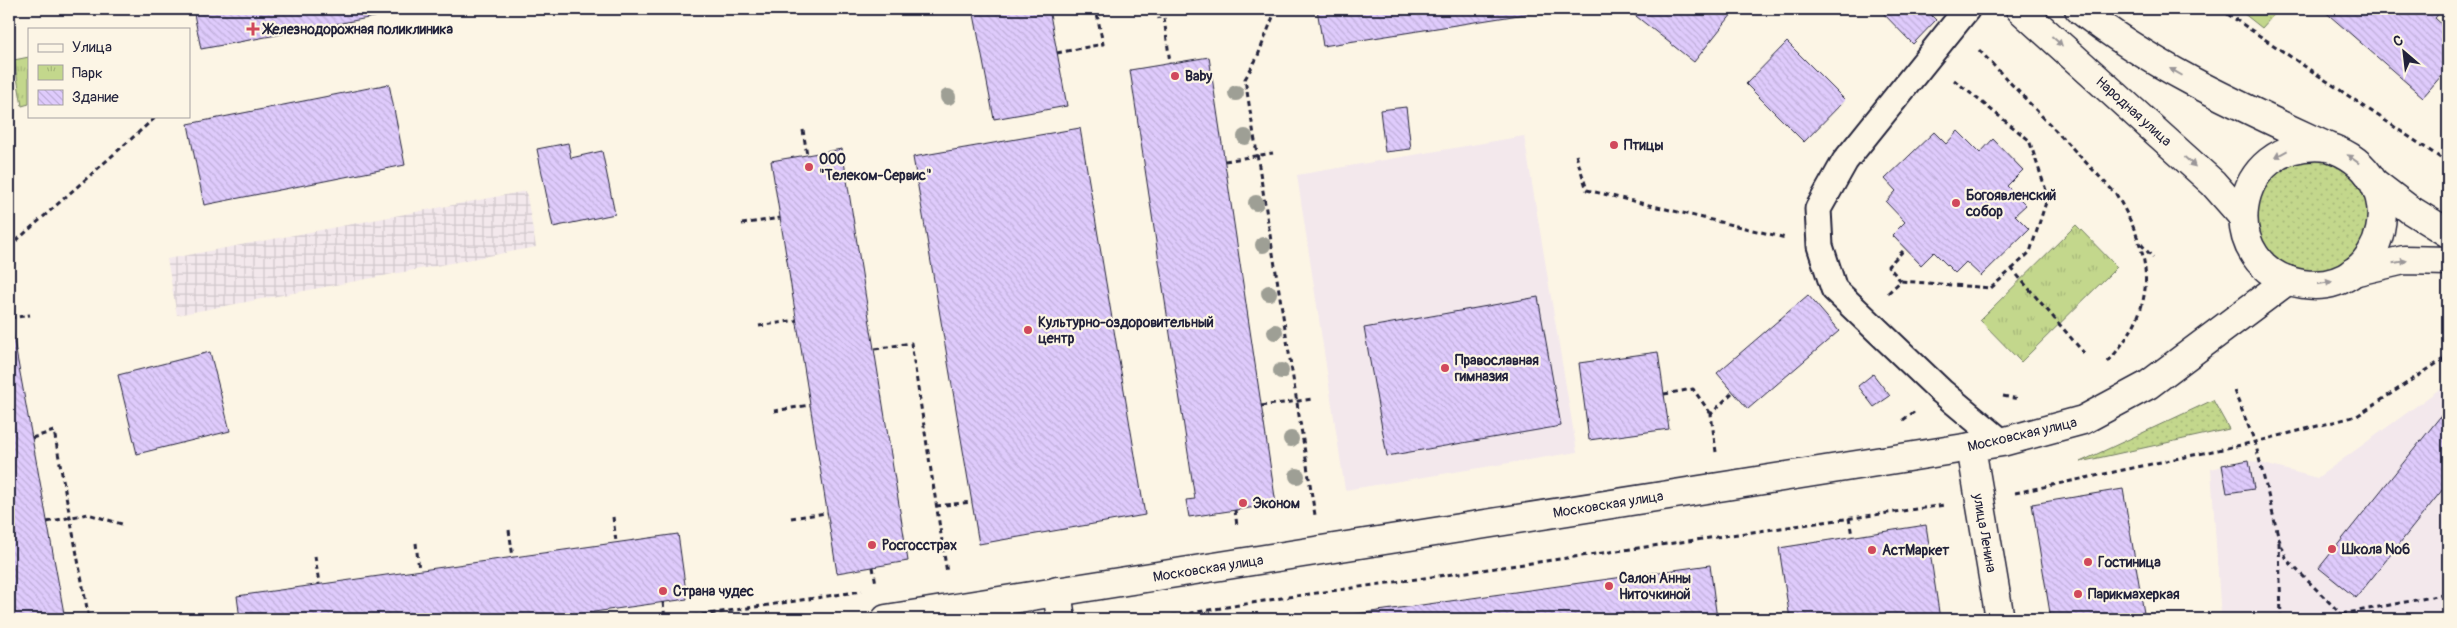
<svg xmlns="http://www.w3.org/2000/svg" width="2457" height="628" font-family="Pangolin,sans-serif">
<defs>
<pattern id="industrial-grid" width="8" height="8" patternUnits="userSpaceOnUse" patternTransform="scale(1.25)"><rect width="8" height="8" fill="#f3e8ec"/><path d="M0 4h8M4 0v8" fill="none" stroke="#d0c7cb"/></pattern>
<pattern id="grass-dots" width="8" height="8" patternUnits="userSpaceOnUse" patternTransform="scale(1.25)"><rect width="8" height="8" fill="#c3d78c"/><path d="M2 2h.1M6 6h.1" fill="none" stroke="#a7b87a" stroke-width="1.8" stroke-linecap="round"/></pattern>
<pattern id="park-tufts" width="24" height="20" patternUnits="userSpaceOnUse" patternTransform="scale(1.25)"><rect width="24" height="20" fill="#c3d78c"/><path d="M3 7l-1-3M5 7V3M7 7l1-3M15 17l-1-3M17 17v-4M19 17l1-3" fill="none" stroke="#a7b87a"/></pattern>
<pattern id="building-back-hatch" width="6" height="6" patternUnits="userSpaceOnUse" patternTransform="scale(1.25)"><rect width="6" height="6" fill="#dfcbfc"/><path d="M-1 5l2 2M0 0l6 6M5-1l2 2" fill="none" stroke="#bfaed9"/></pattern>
</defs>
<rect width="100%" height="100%" fill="#fcf5e5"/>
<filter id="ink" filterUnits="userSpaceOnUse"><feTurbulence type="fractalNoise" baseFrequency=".02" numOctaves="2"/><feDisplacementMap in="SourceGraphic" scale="10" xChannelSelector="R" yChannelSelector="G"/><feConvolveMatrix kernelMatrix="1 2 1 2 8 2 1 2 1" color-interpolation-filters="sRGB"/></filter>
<g filter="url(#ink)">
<g fill="#f3e8ec">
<path d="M 1524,136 L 1577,452 L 1345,490 L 1297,175 Z"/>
<path d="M 2448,383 L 2448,619 L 2221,619 L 2211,469 L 2249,460 L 2317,478 Z"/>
</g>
<path fill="url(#industrial-grid)" d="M 526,191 L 536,247 L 177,315 L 167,259 Z"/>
<g fill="url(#grass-dots)" stroke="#727c64">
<circle cx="2313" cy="217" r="57"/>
<path d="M 2213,400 L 2229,429 L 2080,462 Z"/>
</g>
<g fill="url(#park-tufts)" stroke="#727c64">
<path d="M 2238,9 L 2279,9 L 2262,28 Z"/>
<path d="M 29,57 L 29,104 L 22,106 L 14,60 Z"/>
<path d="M 2076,225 L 2117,267 L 2021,362 L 1980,320 Z"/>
</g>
<g fill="url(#building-back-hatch)" stroke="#22223b">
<path d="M 193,9 L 417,9 L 201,49 Z"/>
<path d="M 973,9 L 1049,9 L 1067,106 L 994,119 Z"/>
<path d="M 1317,9 L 1557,9 L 1323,46 Z"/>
<path d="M 1627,9 L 1736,9 L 1694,62 Z"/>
<path d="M 1879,9 L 1925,9 L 1936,20 L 1913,44 Z"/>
<path d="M 2322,9 L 2443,9 L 2435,18 L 2448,30 L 2448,68 L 2423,97 Z"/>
<path d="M 1787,42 L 1845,100 L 1804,142 L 1746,84 Z"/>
<path d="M 1209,57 L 1276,504 L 1189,517 L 1186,500 L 1195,499 L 1130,70 Z"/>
<path d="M 389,84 L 405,165 L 204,205 L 188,124 Z"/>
<path d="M 1406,107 L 1411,149 L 1385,152 L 1380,110 Z"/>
<path d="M 1080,128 L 1145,515 L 979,544 L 913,157 Z"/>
<path d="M 1958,131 L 1980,153 L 1993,139 L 2023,170 L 2007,186 L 2026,205 L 2015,215 L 2029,229 L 1981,276 L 1966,262 L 1955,273 L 1934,252 L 1921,265 L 1892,235 L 1905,222 L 1886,202 L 1896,191 L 1885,179 L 1934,132 L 1946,144 Z"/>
<path d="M 568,143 L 571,158 L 602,151 L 615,214 L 553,227 L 537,149 Z"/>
<path d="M 842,149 L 908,561 L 837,573 L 771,161 Z"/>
<path d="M 1808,295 L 1839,331 L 1748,409 L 1717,373 Z"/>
<path d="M 1538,297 L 1561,426 L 1387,456 L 1364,328 Z"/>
<path d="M 9,313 L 32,438 L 65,619 L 9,619 Z"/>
<path d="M 210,352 L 230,431 L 137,454 L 118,375 Z"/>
<path d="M 1658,352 L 1669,429 L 1589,440 L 1579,363 Z"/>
<path d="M 1873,374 L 1890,396 L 1874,407 L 1858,386 Z"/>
<path d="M 2448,407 L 2448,493 L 2443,489 L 2356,598 L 2319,568 Z"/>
<path d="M 2249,460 L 2254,489 L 2227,493 L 2222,465 Z"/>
<path d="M 2123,489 L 2145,619 L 2051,619 L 2032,504 Z"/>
<path d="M 1926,525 L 1940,619 L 1790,619 L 1779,548 Z"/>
<path d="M 678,534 L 687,599 L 544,619 L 240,619 L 237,596 Z"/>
<path d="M 1710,565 L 1717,619 L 1342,619 L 1342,616 Z"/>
</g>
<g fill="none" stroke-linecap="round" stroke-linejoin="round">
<g stroke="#22223b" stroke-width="29">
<path id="service" d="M 1967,9 L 1845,161 L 1818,209 L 1820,246 L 1834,289 L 1941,391 L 2002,442"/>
</g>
<g stroke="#22223b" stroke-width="31">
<path id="pedestrian" d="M 886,619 L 1971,447"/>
</g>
<g stroke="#22223b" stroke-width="31">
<g id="minor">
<path d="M 1057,591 L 1061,619"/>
<path d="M 2000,619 L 1971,447 L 2002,442 L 2083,420 L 2148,385 L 2288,280"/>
</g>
</g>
<g stroke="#22223b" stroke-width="31">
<g id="tertiary">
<path d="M 2020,9 L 2213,183 L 2243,217"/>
<path d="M 2079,9 C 2154,68 2242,107 2328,147 C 2417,175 2386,296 2303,284 C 2213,271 2228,135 2328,147"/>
<path d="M 2375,183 L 2409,209 L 2448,233"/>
<path d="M 2353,272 L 2404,260 L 2448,261"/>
</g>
</g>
<g stroke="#22223b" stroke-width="3" stroke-dasharray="5 4" stroke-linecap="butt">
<path d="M 1157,9 L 1159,19"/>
<path d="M 1276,9 L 1257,58 L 1245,79 L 1315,515"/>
<path d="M 2220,9 L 2448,163"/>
<path d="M 1164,18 L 1170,63"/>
<path d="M 1979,50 L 2116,194 C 2155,260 2159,305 2106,364"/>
<path d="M 1057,53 L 1103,44 L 1096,9"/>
<path d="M 1954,80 L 2029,140 L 2048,196 L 2030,252 L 2012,269"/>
<path d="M 803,130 L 807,155"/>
<path d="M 1576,155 L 1587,190 L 1786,238"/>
<path d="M 1225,161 L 1273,153"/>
<path d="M 742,224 L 780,218"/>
<path d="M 9,228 L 13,227"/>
<path d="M 16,241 L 157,116"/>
<path d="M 2141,244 L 2153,258"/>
<path d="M 1901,281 L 1888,266 L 1905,249"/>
<path d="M 1888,293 L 1901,281 L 1991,288 L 2012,269 L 2084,353"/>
<path d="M 10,318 L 30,315"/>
<path d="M 759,326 L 797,320"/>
<path d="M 875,349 L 911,343 L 947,573"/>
<path d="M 2234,391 L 2255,442 L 2279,539 L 2287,560 L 2346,619"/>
<path d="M 1664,394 L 1693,389 L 1711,414"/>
<path d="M 2003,396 L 2019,399"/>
<path d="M 1261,406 L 1313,399"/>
<path d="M 774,411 L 810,405"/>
<path d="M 1903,420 L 1914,412"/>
<path d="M 32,438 L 54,431 L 89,619"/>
<path d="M 1716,452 L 1711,414 L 1733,392"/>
<path d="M 2015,493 L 2255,442 L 2357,416 L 2448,356"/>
<path d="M 936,506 L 972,502"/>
<path d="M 1235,510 L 1237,526"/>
<path d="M 613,517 L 616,542"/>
<path d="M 791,518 L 827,513"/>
<path d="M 1849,518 L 1852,536"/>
<path d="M 47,522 L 88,514 L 125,525"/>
<path d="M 509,530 L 513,557"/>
<path d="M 2279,542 L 2281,619"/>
<path d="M 416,543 L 419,570"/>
<path d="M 315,556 L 319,584"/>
<path d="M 873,567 L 876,584"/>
<path d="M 663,602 L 665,619"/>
<path d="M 2342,614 L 2448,594"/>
<path d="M 675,619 L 862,591"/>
<path d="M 1154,619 L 1288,597 L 1945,505"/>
</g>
<use href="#service" stroke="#fcf5e5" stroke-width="25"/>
<use href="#pedestrian" stroke="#fcf5e5" stroke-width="28"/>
<use href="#minor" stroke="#fcf5e5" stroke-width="28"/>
<use href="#tertiary" stroke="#fcf5e5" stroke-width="28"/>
</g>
<g fill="#9e9f95">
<circle cx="1236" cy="93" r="8"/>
<circle cx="948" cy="97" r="8"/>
<circle cx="1245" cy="137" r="8"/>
<circle cx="1256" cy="203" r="8"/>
<circle cx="1263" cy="245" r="8"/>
<circle cx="1269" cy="293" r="8"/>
<circle cx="1275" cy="332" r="8"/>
<circle cx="1281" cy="371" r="8"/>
<circle cx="1291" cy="439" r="8"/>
<circle cx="1297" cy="476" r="8"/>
</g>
<defs><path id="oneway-solid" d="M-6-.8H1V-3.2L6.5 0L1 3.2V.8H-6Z" transform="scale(1.25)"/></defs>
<g fill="#9a9698">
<use href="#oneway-solid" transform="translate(2057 41) rotate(42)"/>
<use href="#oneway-solid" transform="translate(2176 72) rotate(-150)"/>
<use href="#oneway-solid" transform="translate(2281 154) rotate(152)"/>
<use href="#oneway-solid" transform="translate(2353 159) rotate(-144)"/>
<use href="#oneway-solid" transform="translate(2190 162) rotate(42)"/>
<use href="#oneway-solid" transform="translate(2400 262) rotate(-10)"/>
<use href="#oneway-solid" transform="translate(2325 283) rotate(-10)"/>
</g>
</g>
<g fill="#d1495b" stroke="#fcf5e5" stroke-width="2">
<path d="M250.5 21.5h5v5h5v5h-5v5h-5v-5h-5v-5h5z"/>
<circle cx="1175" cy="76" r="5"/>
<circle cx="1614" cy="145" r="5"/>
<circle cx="809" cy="167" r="5"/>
<circle cx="1956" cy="203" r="5"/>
<circle cx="1028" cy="330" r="5"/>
<circle cx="1445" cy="368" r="5"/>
<circle cx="1243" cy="503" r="5"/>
<circle cx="872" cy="545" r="5"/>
<circle cx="2332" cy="549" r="5"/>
<circle cx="1872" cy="550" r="5"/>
<circle cx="2088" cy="562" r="5"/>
<circle cx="1609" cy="586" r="5"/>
<circle cx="663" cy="591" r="5"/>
<circle cx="2078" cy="594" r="5"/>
</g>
<g text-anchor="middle" stroke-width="4.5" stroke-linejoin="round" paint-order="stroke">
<g font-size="14" font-weight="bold" fill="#22223b" stroke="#fcf5e5" text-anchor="start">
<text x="264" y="34">Железнодорожная поликлиника</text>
<text x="1185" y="81">Baby</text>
<text x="1624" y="150">Птицы</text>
<text x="819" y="164">ООО<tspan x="819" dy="16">"Телеком-Сервис"</tspan></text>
<text x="1966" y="200">Богоявленский<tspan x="1966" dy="16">собор</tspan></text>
<text x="1038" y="327">Культурно-оздоровительный<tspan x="1038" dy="16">центр</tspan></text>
<text x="1455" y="365">Православная<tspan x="1455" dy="16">гимназия</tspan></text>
<text x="1253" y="508">Эконом</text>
<text x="882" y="550">Росгосстрах</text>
<text x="2342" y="554">Школа №6</text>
<text x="1882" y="555">АстМаркет</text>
<text x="2098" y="567">Гостиница</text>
<text x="1619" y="583">Салон Анны<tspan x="1619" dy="16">Ниточкиной</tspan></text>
<text x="673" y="596">Страна чудес</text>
<text x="2088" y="599">Парикмахеркая</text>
</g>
<g font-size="14" fill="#22223b" stroke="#fcf5e5">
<text transform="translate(2134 111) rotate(42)" y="5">Народная улица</text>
<text transform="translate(2022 434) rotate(-13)" y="5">Московская улица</text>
<text transform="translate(1608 504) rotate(-9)" y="5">Московская улица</text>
<text transform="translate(1985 533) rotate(80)" y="5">улица Ленина</text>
<text transform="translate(1208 568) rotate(-9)" y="5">Московская улица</text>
</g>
</g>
<rect width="2457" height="628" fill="none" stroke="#fcf5e5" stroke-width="30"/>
<rect x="15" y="15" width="2427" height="598" fill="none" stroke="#22223b" stroke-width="2" filter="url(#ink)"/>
<rect x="28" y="28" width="162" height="90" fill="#fcf5e5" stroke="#a5a1a1"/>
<rect x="38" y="44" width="25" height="8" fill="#fcf5e5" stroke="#a5a1a1"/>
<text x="72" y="52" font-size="15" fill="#22223b">Улица</text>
<rect x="38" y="65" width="25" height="15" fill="url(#park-tufts)" stroke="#a5a1a1"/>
<text x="72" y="78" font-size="15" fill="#22223b">Парк</text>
<rect x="38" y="90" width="25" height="15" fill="url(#building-back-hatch)" stroke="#a5a1a1"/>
<text x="72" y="102" font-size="15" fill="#22223b">Здание</text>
<g transform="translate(2404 52) rotate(332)" stroke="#fcf5e5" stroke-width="4" paint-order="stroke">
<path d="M0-4L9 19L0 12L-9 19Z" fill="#22223b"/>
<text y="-8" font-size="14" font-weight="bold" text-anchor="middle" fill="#22223b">С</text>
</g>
</svg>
